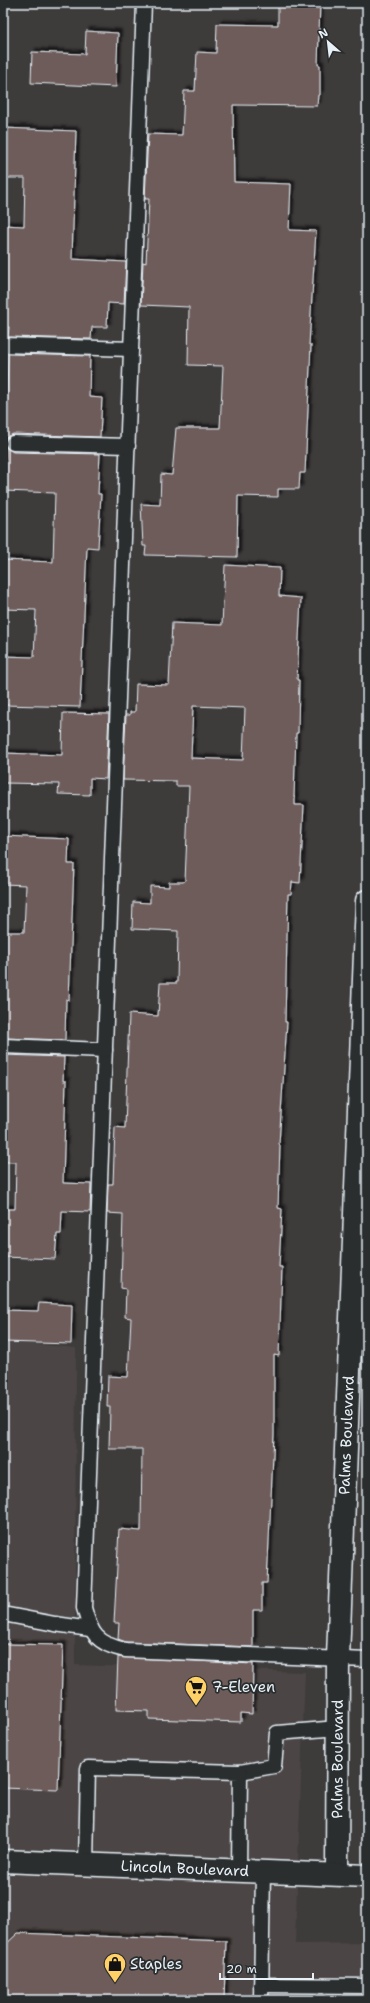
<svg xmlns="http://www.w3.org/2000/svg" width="370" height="2003" font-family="'Shantell Sans',sans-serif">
<defs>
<filter id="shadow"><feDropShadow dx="3.5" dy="-3.5" stdDeviation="1" flood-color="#0009"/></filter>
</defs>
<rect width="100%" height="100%" fill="#3e3b3b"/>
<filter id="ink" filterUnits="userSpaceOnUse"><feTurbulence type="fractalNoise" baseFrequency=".025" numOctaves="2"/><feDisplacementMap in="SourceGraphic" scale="8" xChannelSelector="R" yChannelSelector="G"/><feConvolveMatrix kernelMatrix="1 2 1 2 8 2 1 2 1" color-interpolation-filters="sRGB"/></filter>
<g filter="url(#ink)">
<path fill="#4c4544" d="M 3,1341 L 76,1348 L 75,1665 L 305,1672 L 295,1944 L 367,1943 L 367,2000 L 3,2000 Z"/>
<g fill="#6e5b5a" stroke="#e8f1f8" fill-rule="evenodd" filter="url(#shadow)">
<path d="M 278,3 L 320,3 L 318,65 L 320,65 L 320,95 L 318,95 L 317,106 L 233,105 L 234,182 L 291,184 L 289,230 L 316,231 L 309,345 L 311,345 L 305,473 L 300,473 L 299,489 L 278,489 L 278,497 L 238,496 L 237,557 L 145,555 L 146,546 L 143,546 L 141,504 L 160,505 L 161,474 L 172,475 L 176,428 L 220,428 L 223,366 L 188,365 L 189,307 L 141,305 L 143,262 L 146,263 L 149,199 L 145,199 L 148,134 L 182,135 L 184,91 L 195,91 L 197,52 L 216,53 L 217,24 L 278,25 Z"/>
<path d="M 86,31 L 118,33 L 116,87 L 31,83 L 32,52 L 85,54 Z"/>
<path d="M 3,128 L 76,131 L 72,259 L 126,262 L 124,304 L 108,303 L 107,327 L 92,327 L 91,339 L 8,337 L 9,327 L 3,327 L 3,225 L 24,226 L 25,178 L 3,178 Z"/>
<path d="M 8,354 L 90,356 L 89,397 L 102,398 L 100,437 L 13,434 L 6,438 Z"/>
<path d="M 6,447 L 13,452 L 100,454 L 98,494 L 101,494 L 98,548 L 87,547 L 80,707 L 3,705 L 3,656 L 34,657 L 36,610 L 3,609 L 3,560 L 53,562 L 55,493 L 4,491 Z"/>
<path d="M 225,565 L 280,568 L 279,596 L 301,598 L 297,680 L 299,680 L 298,733 L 296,733 L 294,797 L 295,797 L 295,805 L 304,805 L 300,883 L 292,882 L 291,894 L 288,894 L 285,1022 L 287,1022 L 279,1144 L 280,1145 L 278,1208 L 282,1209 L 279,1267 L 282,1267 L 279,1356 L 274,1355 L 274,1434 L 267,1583 L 262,1583 L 262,1610 L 253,1610 L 253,1647 L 126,1642 L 118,1639 L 119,1623 L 114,1623 L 119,1529 L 141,1531 L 142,1449 L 109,1449 L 110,1407 L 107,1407 L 108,1376 L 128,1377 L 131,1318 L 125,1317 L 126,1289 L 121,1288 L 123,1214 L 107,1213 L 108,1184 L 113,1184 L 115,1127 L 125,1128 L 129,1014 L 158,1016 L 160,983 L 177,983 L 178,931 L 132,929 L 133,902 L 150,903 L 150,886 L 169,887 L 169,882 L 183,882 L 185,881 L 189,786 L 176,786 L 176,781 L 123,780 L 126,715 L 130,715 L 130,712 L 135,712 L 136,684 L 169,685 L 172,623 L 222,625 ZM 193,706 L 245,708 L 243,760 L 191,758 Z"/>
<path d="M 63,713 L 109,714 L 106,779 L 90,778 L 90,795 L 58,794 L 59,784 L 3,783 L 3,753 L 62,755 Z"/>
<path d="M 3,836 L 69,839 L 68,864 L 74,864 L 69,1000 L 66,999 L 65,1040 L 3,1038 L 3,932 L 24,932 L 26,885 L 3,884 Z"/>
<path d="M 3,1055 L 64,1057 L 63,1081 L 66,1081 L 63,1183 L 91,1184 L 90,1212 L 62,1211 L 61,1234 L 57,1234 L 55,1259 L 3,1257 L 3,1209 L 15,1209 L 16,1162 L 3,1162 Z"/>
<path d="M 39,1303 L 72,1305 L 71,1344 L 3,1342 L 3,1310 L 38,1311 Z"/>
<path d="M 3,1644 L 63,1645 L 58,1790 L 3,1788 Z"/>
<path d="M 118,1657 L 253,1664 L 252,1714 L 241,1713 L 241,1722 L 149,1719 L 149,1711 L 116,1710 Z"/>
<path d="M 18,1933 L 226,1941 L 224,2000 L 3,2000 L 3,1947 Z"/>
</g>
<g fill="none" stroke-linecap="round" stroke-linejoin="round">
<g stroke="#e8f1f8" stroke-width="17">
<g id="lane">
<path d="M 144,3 L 84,1608 C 91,1634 97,1644 125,1650 L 367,1660"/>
<path d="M 3,345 L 131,349"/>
<path d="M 13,443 L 128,446"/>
<path d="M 3,1046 L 105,1050"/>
<path d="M 3,1614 L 55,1624 L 90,1629"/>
<path d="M 240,1772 L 274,1766 L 277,1733 L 338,1728"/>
<path d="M 86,1864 L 88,1768 L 240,1772 L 239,1871"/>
<path d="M 261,1985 L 367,1986"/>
<path d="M 261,2000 L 263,1871"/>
</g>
</g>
<g stroke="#e8f1f8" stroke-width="25">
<g id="street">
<path id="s1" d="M 337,1874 L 338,1658 L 367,901"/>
</g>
</g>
<g stroke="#e8f1f8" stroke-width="25">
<g id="highway">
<path id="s2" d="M 3,1861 L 367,1876"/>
</g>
</g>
<use href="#lane" stroke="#2a2d2e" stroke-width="14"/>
<use href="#street" stroke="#2a2d2e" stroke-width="22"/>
<use href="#highway" stroke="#2a2d2e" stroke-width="22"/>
</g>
</g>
<defs>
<g id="supermarket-pin" transform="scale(1.15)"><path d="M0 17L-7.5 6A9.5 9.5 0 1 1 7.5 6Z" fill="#ffd166" stroke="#2a2d2e"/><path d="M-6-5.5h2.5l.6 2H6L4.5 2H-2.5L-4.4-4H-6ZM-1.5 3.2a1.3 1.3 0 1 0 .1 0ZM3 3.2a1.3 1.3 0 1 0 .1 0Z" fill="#111"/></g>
<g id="shop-pin" transform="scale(1.15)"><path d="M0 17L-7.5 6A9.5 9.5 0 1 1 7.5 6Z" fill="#ffd166" stroke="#2a2d2e"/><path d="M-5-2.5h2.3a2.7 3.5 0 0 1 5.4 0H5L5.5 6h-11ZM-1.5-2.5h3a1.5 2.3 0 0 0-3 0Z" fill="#111"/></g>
</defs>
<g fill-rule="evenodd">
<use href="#supermarket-pin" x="196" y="1687"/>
<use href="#shop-pin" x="115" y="1964"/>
</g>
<g text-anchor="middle" stroke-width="3.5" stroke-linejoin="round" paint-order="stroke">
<g font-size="15" fill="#e8f1f8" stroke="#2a2d2e">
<text dy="5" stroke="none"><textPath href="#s1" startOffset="439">Palms Boulevard</textPath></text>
<text dy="5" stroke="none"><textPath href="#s1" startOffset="115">Palms Boulevard</textPath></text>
<text dy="5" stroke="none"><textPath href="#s2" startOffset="182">Lincoln Boulevard</textPath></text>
</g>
<g font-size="15" fill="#e8f1f8" stroke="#2a2d2e" text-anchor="start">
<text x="212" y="1692">7-Eleven</text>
<text x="130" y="1969">Staples</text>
</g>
</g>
<rect width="370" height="2003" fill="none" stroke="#2a2d2e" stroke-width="16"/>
<rect x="8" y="8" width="354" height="1987" fill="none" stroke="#e8f1f8" stroke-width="1.5" filter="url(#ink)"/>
<g transform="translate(328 42) rotate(332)" stroke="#2a2d2e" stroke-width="3" paint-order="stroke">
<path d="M0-3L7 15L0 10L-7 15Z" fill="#e8f1f8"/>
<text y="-6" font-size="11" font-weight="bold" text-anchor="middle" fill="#e8f1f8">N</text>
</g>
<path d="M220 1973v6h93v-6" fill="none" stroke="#e8f1f8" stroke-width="2"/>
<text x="226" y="1973" font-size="12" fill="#e8f1f8" stroke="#2a2d2e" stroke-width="3" paint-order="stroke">20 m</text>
</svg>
